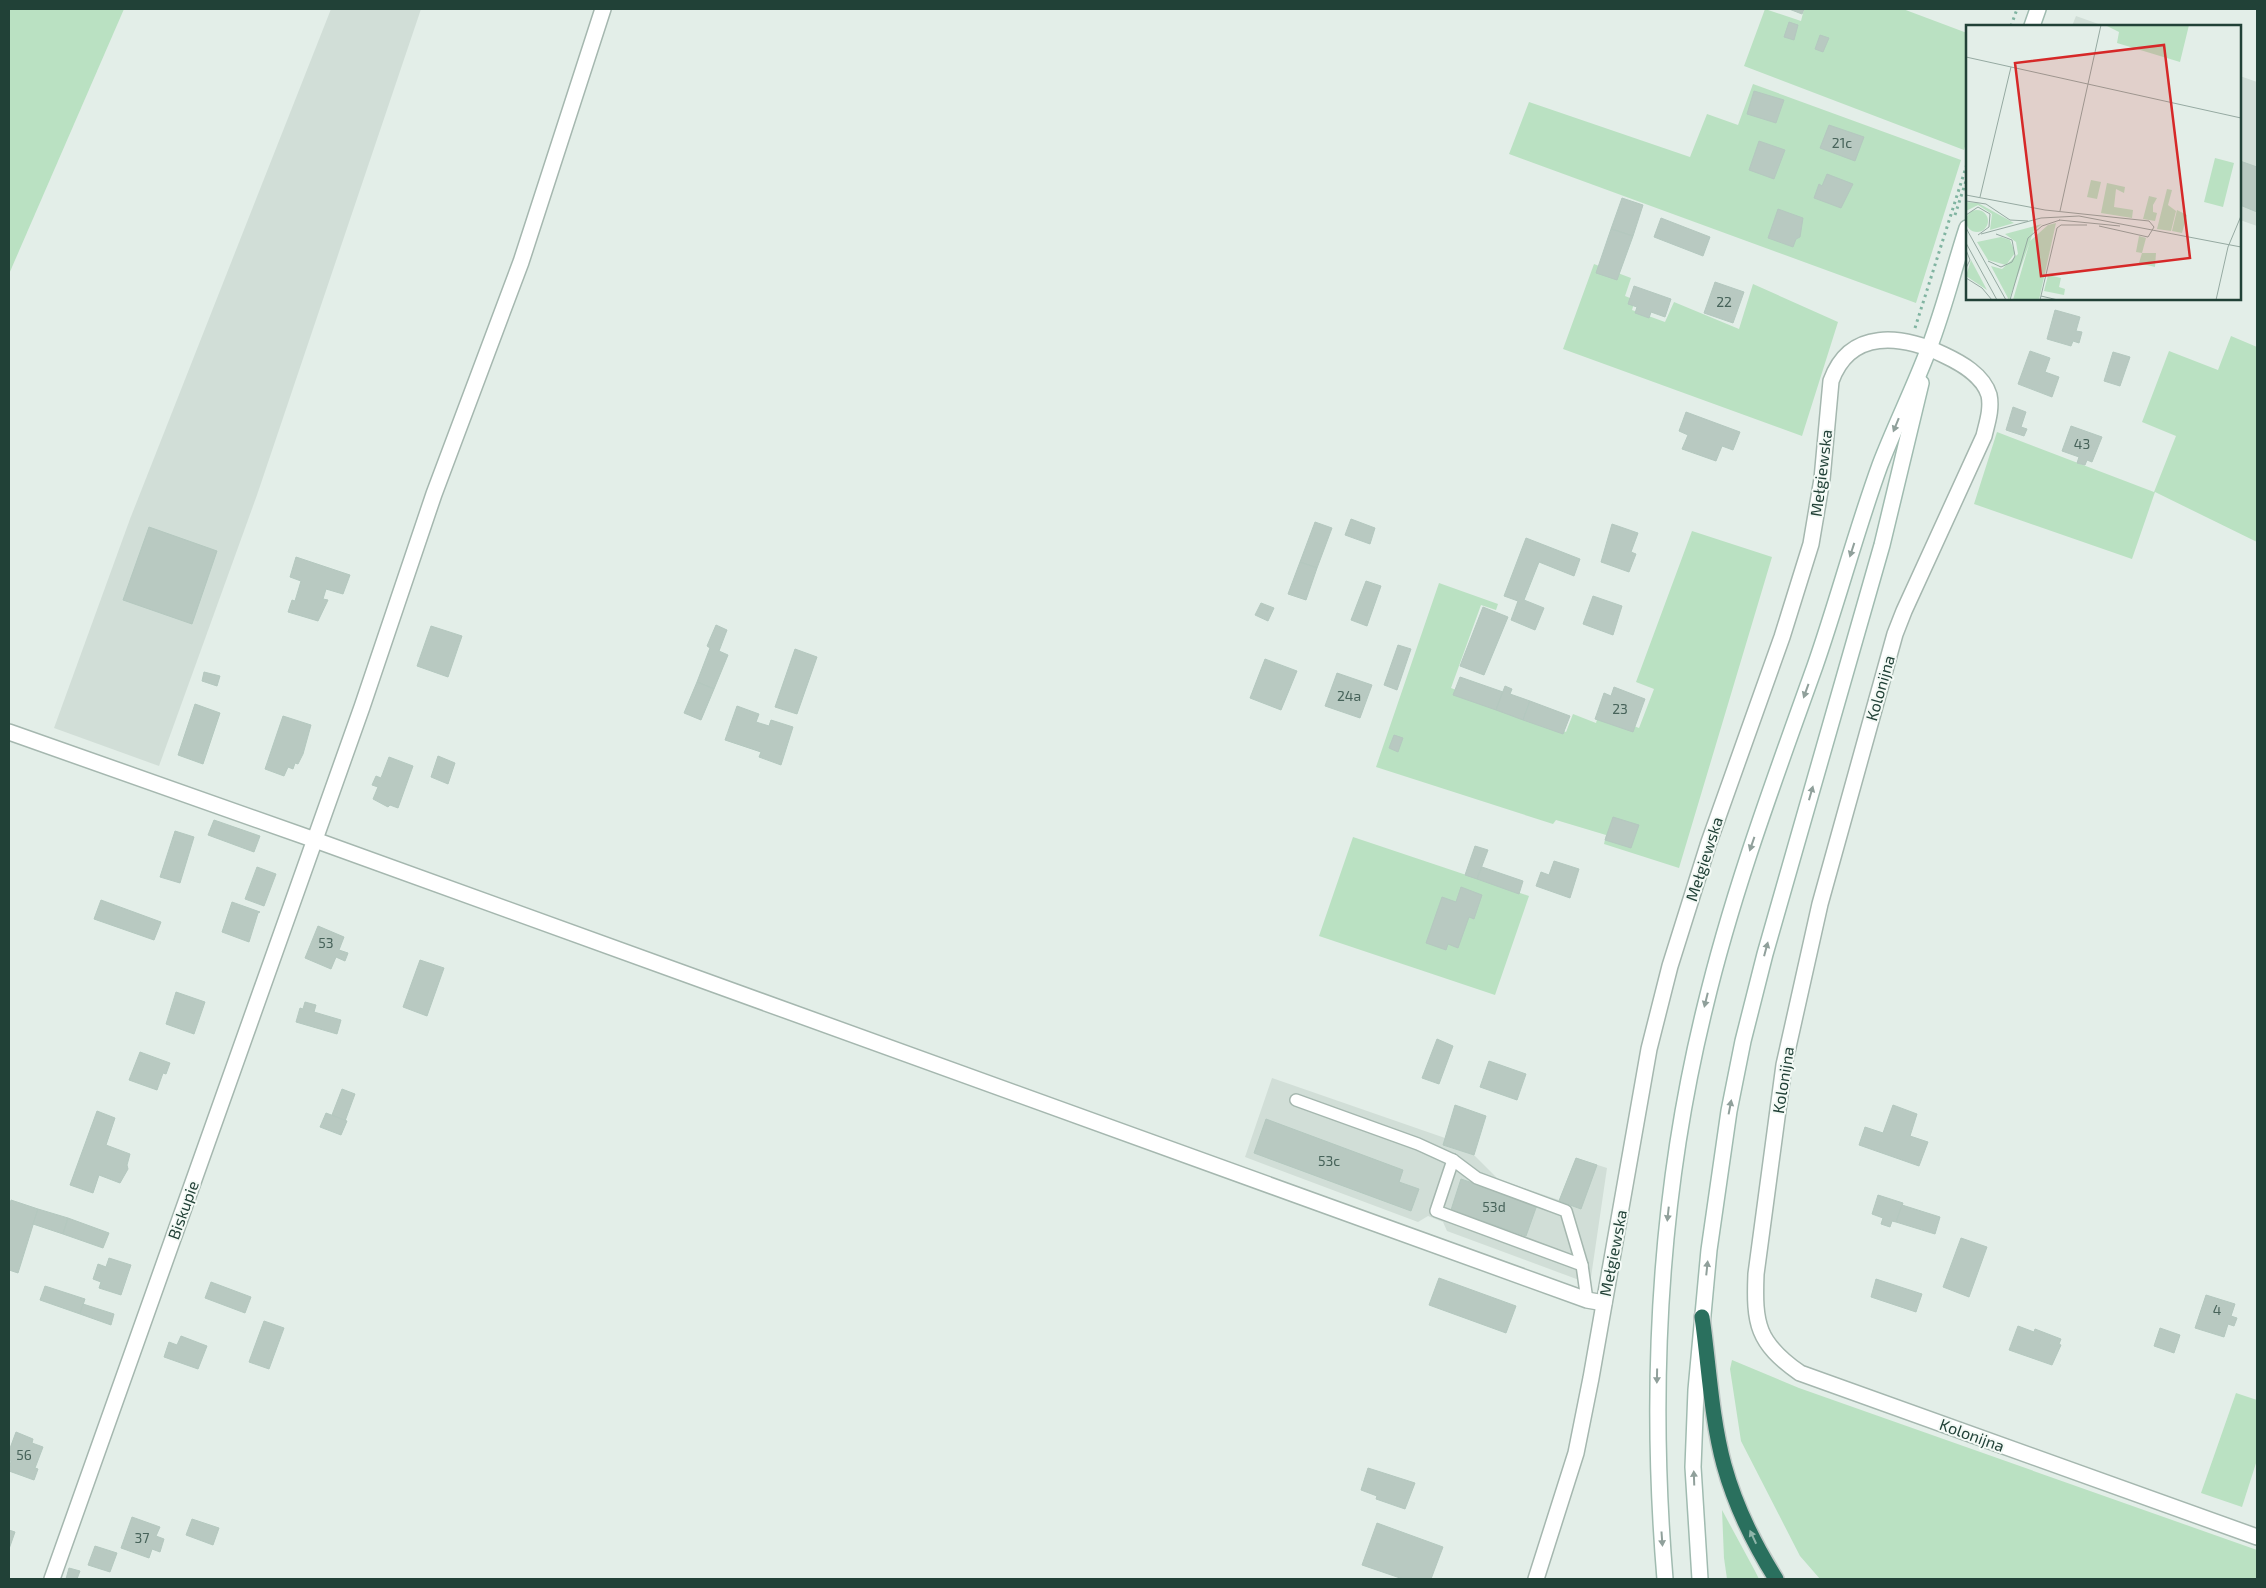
<svg xmlns="http://www.w3.org/2000/svg" width="2266" height="1588" font-family="'Exo 2',sans-serif">
<rect width="100%" height="100%" fill="#e3eee8"/>
<g fill="#d1ded7">
<path d="M 331,9 L 421,9 L 257,495 L 159,766 L 54,728 L 130,519 Z"/>
<path d="M 2076,16 L 2104,26 L 2072,26 Z"/>
<path d="M 2240,76 L 2257,82 L 2257,226 L 2240,220 Z"/>
<path d="M 1272,1078 L 1445,1138 L 1443,1145 L 1474,1155 L 1498,1179 L 1559,1200 L 1576,1158 L 1607,1168 L 1590,1284 L 1447,1231 L 1443,1222 L 1428,1216 L 1418,1222 L 1245,1157 Z"/>
</g>
<g fill="#bae1c2">
<path d="M 9,9 L 124,9 L 9,274 Z"/>
<path d="M 1765,9 L 1801,21 L 1804,9 L 1903,9 L 1967,33 L 1967,140 L 1964,150 L 1744,66 Z"/>
<path d="M 1753,84 L 1961,160 L 1916,303 L 1509,154 L 1529,102 L 1690,157 L 1707,114 L 1738,125 Z"/>
<path d="M 1594,264 L 1631,278 L 1625,296 L 1635,300 L 1632,310 L 1665,322 L 1674,302 L 1739,329 L 1753,284 L 1838,322 L 1802,436 L 1563,349 Z"/>
<path d="M 2231,336 L 2257,347 L 2257,542 L 2155,492 L 2132,559 L 1974,504 L 1997,432 L 2154,492 L 2176,436 L 2142,422 L 2169,351 L 2218,370 Z"/>
<path d="M 1692,531 L 1772,557 L 1679,868 L 1604,844 L 1606,835 L 1556,820 L 1553,824 L 1376,767 L 1439,583 L 1498,604 L 1496,610 L 1481,605 L 1451,688 L 1566,732 L 1573,714 L 1596,723 L 1599,713 L 1639,728 L 1654,689 L 1636,682 Z"/>
<path d="M 1353,837 L 1529,896 L 1495,995 L 1319,936 Z"/>
<path d="M 1732,1360 L 1799,1388 L 2257,1550 L 2257,1579 L 1820,1579 L 1800,1556 L 1741,1441 L 1730,1369 Z"/>
<path d="M 2236,1393 L 2257,1400 L 2257,1460 L 2242,1507 L 2201,1493 Z"/>
<path d="M 1722,1510 L 1755,1571 L 1759,1579 L 1727,1579 L 1724,1558 Z"/>
</g>
<g fill="#b8c9c1" stroke="#b4c8bf">
<path d="M 1789,9 L 1804,9 L 1802,14 Z"/>
<path d="M 1789,22 L 1798,25 L 1794,40 L 1784,37 Z"/>
<path d="M 1820,35 L 1829,38 L 1823,52 L 1815,49 Z"/>
<path d="M 1754,91 L 1784,100 L 1776,123 L 1747,114 Z"/>
<path d="M 1829,125 L 1864,137 L 1855,161 L 1820,148 Z"/>
<path d="M 1759,141 L 1785,150 L 1774,179 L 1749,170 Z"/>
<path d="M 2240,161 L 2257,167 L 2257,212 L 2240,205 Z"/>
<path d="M 1827,174 L 1853,184 L 1841,208 L 1814,198 L 1819,184 L 1822,186 Z"/>
<path d="M 1622,198 L 1643,205 L 1633,236 L 1611,229 Z"/>
<path d="M 1778,209 L 1803,218 L 1800,237 L 1796,239 L 1793,247 L 1768,238 Z"/>
<path d="M 1661,218 L 1710,237 L 1703,256 L 1654,237 Z"/>
<path d="M 1611,229 L 1633,236 L 1617,280 L 1596,273 Z"/>
<path d="M 1715,282 L 1744,292 L 1733,323 L 1704,313 Z"/>
<path d="M 1634,286 L 1671,299 L 1665,317 L 1651,312 L 1649,318 L 1635,313 L 1637,307 L 1628,304 Z"/>
<path d="M 2055,310 L 2080,317 L 2076,331 L 2082,332 L 2079,343 L 2073,341 L 2071,346 L 2047,339 Z"/>
<path d="M 2030,351 L 2050,358 L 2045,372 L 2059,377 L 2052,397 L 2018,384 Z"/>
<path d="M 2113,352 L 2130,357 L 2120,386 L 2104,381 Z"/>
<path d="M 2013,407 L 2026,412 L 2021,427 L 2027,429 L 2024,436 L 2006,430 Z"/>
<path d="M 1686,412 L 1740,432 L 1733,450 L 1722,446 L 1716,461 L 1682,449 L 1688,435 L 1679,431 Z"/>
<path d="M 2071,426 L 2102,437 L 2092,462 L 2087,460 L 2085,465 L 2077,463 L 2079,457 L 2062,451 Z"/>
<path d="M 1351,519 L 1375,528 L 1370,544 L 1345,535 Z"/>
<path d="M 1315,522 L 1332,528 L 1317,568 L 1300,562 Z"/>
<path d="M 1612,524 L 1638,533 L 1631,552 L 1636,554 L 1629,572 L 1601,562 Z"/>
<path d="M 149,527 L 217,551 L 192,624 L 123,600 Z"/>
<path d="M 1526,538 L 1580,559 L 1574,576 L 1539,562 L 1524,600 L 1544,608 L 1535,630 L 1511,620 L 1518,601 L 1504,596 Z"/>
<path d="M 296,557 L 350,575 L 343,594 L 326,589 L 323,599 L 328,600 L 318,621 L 288,612 L 292,600 L 295,601 L 301,581 L 290,577 Z"/>
<path d="M 1300,562 L 1317,568 L 1306,600 L 1288,594 Z"/>
<path d="M 1366,581 L 1381,586 L 1367,626 L 1351,620 Z"/>
<path d="M 1593,596 L 1622,606 L 1613,635 L 1583,624 Z"/>
<path d="M 1261,603 L 1274,608 L 1268,621 L 1255,615 Z"/>
<path d="M 1483,607 L 1508,617 L 1484,675 L 1460,666 Z"/>
<path d="M 716,625 L 727,630 L 719,651 L 728,655 L 714,689 L 697,682 L 710,648 L 707,646 Z"/>
<path d="M 431,626 L 462,636 L 448,677 L 417,666 Z"/>
<path d="M 1398,645 L 1411,649 L 1397,690 L 1384,685 Z"/>
<path d="M 795,649 L 817,657 L 797,714 L 775,707 Z"/>
<path d="M 1265,659 L 1297,671 L 1281,710 L 1250,698 Z"/>
<path d="M 204,672 L 220,676 L 217,686 L 202,681 Z"/>
<path d="M 1337,673 L 1372,685 L 1360,718 L 1325,706 Z"/>
<path d="M 1460,677 L 1503,692 L 1496,710 L 1453,695 Z"/>
<path d="M 697,682 L 714,689 L 701,720 L 684,713 Z"/>
<path d="M 1505,686 L 1512,689 L 1510,694 L 1530,701 L 1523,720 L 1496,710 Z"/>
<path d="M 1614,687 L 1645,699 L 1633,732 L 1595,719 L 1604,693 L 1611,696 Z"/>
<path d="M 1530,701 L 1570,716 L 1563,734 L 1523,720 Z"/>
<path d="M 195,704 L 220,713 L 203,764 L 178,755 Z"/>
<path d="M 737,706 L 759,714 L 756,722 L 769,726 L 771,720 L 793,727 L 781,765 L 759,757 L 761,752 L 725,740 Z"/>
<path d="M 283,716 L 311,725 L 303,754 L 298,764 L 295,763 L 293,769 L 288,767 L 284,776 L 265,769 Z"/>
<path d="M 1394,735 L 1403,738 L 1398,752 L 1389,748 Z"/>
<path d="M 438,756 L 455,763 L 448,784 L 431,777 Z"/>
<path d="M 389,757 L 413,766 L 398,808 L 390,805 L 388,807 L 373,799 L 378,787 L 372,785 L 376,776 L 381,778 Z"/>
<path d="M 1613,817 L 1639,825 L 1631,848 L 1605,840 Z"/>
<path d="M 214,820 L 260,836 L 254,852 L 208,835 Z"/>
<path d="M 175,831 L 194,837 L 180,883 L 160,877 Z"/>
<path d="M 1475,846 L 1488,850 L 1477,879 L 1465,875 Z"/>
<path d="M 1554,861 L 1579,869 L 1570,898 L 1536,886 L 1541,872 L 1549,875 Z"/>
<path d="M 257,867 L 276,874 L 264,906 L 245,899 Z"/>
<path d="M 1482,867 L 1523,881 L 1519,894 L 1477,879 Z"/>
<path d="M 1461,887 L 1482,895 L 1474,919 L 1469,917 L 1458,948 L 1448,944 L 1446,950 L 1426,943 L 1442,897 L 1456,902 Z"/>
<path d="M 101,900 L 161,922 L 154,940 L 94,919 Z"/>
<path d="M 232,902 L 260,912 L 258,913 L 249,942 L 222,932 Z"/>
<path d="M 318,926 L 344,937 L 339,950 L 348,953 L 345,961 L 336,957 L 331,969 L 305,958 Z"/>
<path d="M 420,960 L 444,968 L 427,1016 L 403,1007 Z"/>
<path d="M 176,992 L 205,1002 L 194,1034 L 166,1024 Z"/>
<path d="M 305,1002 L 316,1005 L 314,1012 L 341,1020 L 337,1034 L 296,1022 L 300,1008 L 303,1009 Z"/>
<path d="M 1437,1039 L 1453,1046 L 1439,1084 L 1422,1078 Z"/>
<path d="M 140,1052 L 170,1063 L 166,1074 L 163,1073 L 157,1090 L 129,1080 Z"/>
<path d="M 1489,1061 L 1526,1074 L 1517,1100 L 1480,1087 Z"/>
<path d="M 342,1089 L 355,1094 L 345,1121 L 332,1115 Z"/>
<path d="M 1455,1105 L 1486,1116 L 1474,1155 L 1443,1145 Z"/>
<path d="M 1893,1105 L 1917,1114 L 1910,1136 L 1928,1142 L 1919,1166 L 1859,1145 L 1865,1127 L 1883,1133 Z"/>
<path d="M 97,1111 L 115,1118 L 106,1145 L 130,1154 L 127,1165 L 128,1169 L 120,1183 L 99,1175 L 93,1193 L 70,1185 Z"/>
<path d="M 326,1113 L 347,1121 L 341,1135 L 320,1127 Z"/>
<path d="M 1266,1119 L 1403,1170 L 1399,1182 L 1419,1189 L 1411,1211 L 1254,1153 Z"/>
<path d="M 1576,1158 L 1597,1165 L 1581,1209 L 1559,1201 Z"/>
<path d="M 1461,1179 L 1537,1205 L 1526,1236 L 1451,1210 Z"/>
<path d="M 1878,1195 L 1903,1203 L 1896,1222 L 1892,1221 L 1890,1227 L 1881,1224 L 1883,1218 L 1872,1214 Z"/>
<path d="M 11,1200 L 38,1209 L 18,1273 L 9,1270 L 9,1208 Z"/>
<path d="M 1902,1205 L 1940,1217 L 1935,1234 L 1896,1222 Z"/>
<path d="M 38,1209 L 68,1218 L 63,1234 L 33,1224 Z"/>
<path d="M 68,1218 L 109,1233 L 103,1248 L 63,1234 Z"/>
<path d="M 1961,1238 L 1987,1247 L 1969,1297 L 1943,1287 Z"/>
<path d="M 109,1258 L 131,1265 L 121,1295 L 99,1288 L 101,1282 L 93,1279 L 98,1264 L 106,1267 Z"/>
<path d="M 1439,1278 L 1516,1306 L 1506,1333 L 1429,1305 Z"/>
<path d="M 1876,1279 L 1922,1294 L 1916,1312 L 1871,1297 Z"/>
<path d="M 211,1282 L 251,1297 L 245,1313 L 205,1298 Z"/>
<path d="M 45,1286 L 85,1299 L 80,1314 L 40,1300 Z"/>
<path d="M 2206,1295 L 2235,1304 L 2231,1316 L 2237,1318 L 2234,1326 L 2228,1324 L 2224,1337 L 2195,1328 Z"/>
<path d="M 83,1304 L 114,1314 L 111,1325 L 80,1314 Z"/>
<path d="M 264,1321 L 284,1328 L 269,1369 L 249,1362 Z"/>
<path d="M 2018,1326 L 2034,1332 L 2035,1329 L 2061,1339 L 2059,1344 L 2061,1345 L 2052,1365 L 2009,1350 Z"/>
<path d="M 2160,1328 L 2180,1335 L 2174,1353 L 2154,1346 Z"/>
<path d="M 181,1336 L 207,1346 L 198,1369 L 164,1357 L 169,1342 L 177,1345 Z"/>
<path d="M 16,1432 L 33,1439 L 32,1443 L 43,1447 L 35,1468 L 38,1469 L 34,1480 L 9,1471 L 11,1461 L 9,1460 L 9,1451 Z"/>
<path d="M 1368,1468 L 1415,1483 L 1405,1509 L 1376,1499 L 1377,1496 L 1361,1490 Z"/>
<path d="M 132,1517 L 160,1527 L 156,1536 L 164,1539 L 160,1552 L 152,1549 L 149,1558 L 121,1548 Z"/>
<path d="M 192,1519 L 219,1528 L 213,1545 L 186,1535 Z"/>
<path d="M 1377,1523 L 1443,1547 L 1431,1579 L 1403,1579 L 1362,1565 Z"/>
<path d="M 9,1530 L 15,1532 L 9,1549 Z"/>
<path d="M 95,1546 L 117,1553 L 110,1572 L 88,1565 Z"/>
<path d="M 69,1568 L 80,1571 L 77,1579 L 66,1579 Z"/>
</g>
<g fill="none" stroke-linecap="round" stroke-linejoin="round">
<g stroke="#a5b7af" stroke-width="14">
<g id="service">
<path d="M 1296,1100 L 1418,1144 L 1453,1160 L 1436,1211 L 1582,1265"/>
<path d="M 1453,1160 L 1477,1178 L 1566,1211 L 1582,1265 L 1587,1300"/>
</g>
</g>
<g stroke="#a5b7af" stroke-width="18">
<g id="minor">
<path d="M 9,732 L 315,840 L 1587,1300 L 1604,1303"/>
<path d="M 52,1579 L 362,707 L 434,494 L 521,262 L 603,9"/>
<path d="M 1536,1579 L 1576,1453 L 1591,1378 L 1649,1049 L 1670,966 L 1709,842 L 1782,637 L 1811,544 L 1822,479 L 1831,381 C 1850,328 1902,335 1944,355 C 1961,363 1983,375 1989,395 C 1992,409 1987,423 1984,436 L 1904,611 L 1895,634 L 1820,904 L 1784,1065 L 1756,1274 C 1754,1324 1757,1343 1800,1373 L 2257,1537"/>
</g>
</g>
<g stroke="#a0bbb0" stroke-width="18">
<g id="secondary">
<path d="M 2032,26 L 2038,9"/>
<path d="M 1665,1579 C 1649,1387 1659,1194 1705,1007 C 1733,890 1775,778 1815,666 C 1838,600 1856,531 1880,465 C 1895,426 1914,388 1929,348 C 1944,309 1954,268 1967,228"/>
<path d="M 1700,1579 L 1693,1467 L 1696,1390 L 1709,1250 L 1729,1111 L 1743,1041 L 1765,954 L 1882,545 L 1921,383"/>
</g>
</g>
<g stroke="#c1cac7" stroke-width="18">
<path id="motorway" d="M 1702,1317 C 1709,1365 1711,1417 1724,1465 C 1735,1505 1754,1544 1776,1579"/>
</g>
<g stroke="#80b4a1" stroke-width="3" stroke-dasharray="2.5 4" stroke-linecap="butt">
<path d="M 2011,26 L 2017,9"/>
<path d="M 1955,215 L 1967,178"/>
<path d="M 1915,328 L 1967,164"/>
</g>
<use href="#service" stroke="#fff" stroke-width="11"/>
<use href="#minor" stroke="#fff" stroke-width="15"/>
<use href="#secondary" stroke="#fff" stroke-width="15"/>
<use href="#motorway" stroke="#2a705e" stroke-width="15"/>
</g>
<defs><path id="oneway-solid" d="M-6-.8H1V-3.2L6.5 0L1 3.2V.8H-6Z" transform="scale(1.25)"/></defs>
<g fill="#90a09b">
<use href="#oneway-solid" transform="translate(1896 425) rotate(112)"/>
<use href="#oneway-solid" transform="translate(1852 550) rotate(108)"/>
<use href="#oneway-solid" transform="translate(1806 691) rotate(110)"/>
<use href="#oneway-solid" transform="translate(1811 793) rotate(-74)"/>
<use href="#oneway-solid" transform="translate(1752 844) rotate(109)"/>
<use href="#oneway-solid" transform="translate(1766 949) rotate(-75)"/>
<use href="#oneway-solid" transform="translate(1706 1000) rotate(104)"/>
<use href="#oneway-solid" transform="translate(1730 1107) rotate(-79)"/>
<use href="#oneway-solid" transform="translate(1668 1214) rotate(96)"/>
<use href="#oneway-solid" transform="translate(1707 1268) rotate(-84)"/>
<use href="#oneway-solid" transform="translate(1657 1376) rotate(91)"/>
<use href="#oneway-solid" transform="translate(1694 1478) rotate(-92)"/>
<use href="#oneway-solid" transform="translate(1662 1539) rotate(86)"/>
</g>
<use fill="#8fb5aa" href="#oneway-solid" transform="translate(1753 1537) rotate(-115)"/>
<g text-anchor="middle" stroke-width="4" stroke-linejoin="round" paint-order="stroke">
<g font-size="14" fill="#47635a">
<text x="1842" y="148">21c</text>
<text x="1724" y="307">22</text>
<text x="2082" y="449">43</text>
<text x="1349" y="701">24a</text>
<text x="1620" y="714">23</text>
<text x="326" y="948">53</text>
<text x="1329" y="1166">53c</text>
<text x="1494" y="1212">53d</text>
<text x="2217" y="1315">4</text>
<text x="24" y="1460">56</text>
<text x="142" y="1543">37</text>
</g>
<g font-size="16" fill="#214137" stroke="#f4faf6">
<text transform="translate(1821 473) rotate(-83)" y="6">Mełgiewska</text>
<text transform="translate(1880 688) rotate(-74)" y="6">Kolonijna</text>
<text transform="translate(1704 859) rotate(-72)" y="6">Mełgiewska</text>
<text transform="translate(1783 1080) rotate(-81)" y="6">Kolonijna</text>
<text transform="translate(183 1210) rotate(-70)" y="6">Biskupie</text>
<text transform="translate(1613 1253) rotate(-79)" y="6">Mełgiewska</text>
<text transform="translate(1972 1435) rotate(20)" y="6">Kolonijna</text>
</g>
</g>
<g transform="translate(1966 25)">
<rect width="275" height="275" fill="#e3eee8"/>
<path d="M 139,0 L 223,0 L 214,37 L 151,18 L 153,7 ZM 249,133 L 268,138 L 257,182 L 238,177 ZM 125,155 L 135,157 L 131,174 L 121,172 ZM 141,158 L 159,162 L 158,168 L 150,164 L 148,182 L 167,185 L 166,193 L 135,188 ZM 201,164 L 206,165 L 202,180 L 210,186 L 205,206 L 191,204 ZM 183,171 L 191,173 L 187,180 L 187,187 L 191,188 L 189,196 L 177,194 ZM 0,177 L 12,178 L 48,198 L 24,205 L 26,189 L 12,180 L 0,186 ZM0 196a11 11 0 1 1 22 0a11 11 0 1 1-22 0ZM 211,185 L 221,190 L 216,208 L 206,206 ZM 90,198 L 73,275 L 47,275 L 64,216 L 82,200 ZM 76,199 L 68,205 L 43,275 L 25,241 L 36,244 L 52,229 L 50,217 L 39,209 ZM 173,211 L 180,213 L 176,228 L 190,228 L 189,242 L 173,238 L 176,228 L 170,227 ZM 35,212 L 44,215 L 49,228 L 40,240 L 22,235 L 11,217 ZM 5,235 L 21,265 L 0,251 ZM 82,250 L 95,253 L 93,262 L 99,264 L 98,270 L 78,266 Z" fill="#bae1c2"/>
<path fill="none" stroke="#95a9a1" stroke-width="1" d="M 0,32 L 275,93M 0,170 L 79,185 L 183,196 L 188,202 L 182,212 L 133,201M 14,172 L 45,42M 0,176 L 20,179 L 44,195 L 62,196M 94,186 L 135,0M 0,190 L 12,182 L 24,189 L 23,202 L 12,210M 93,195 L 154,201M 0,203 L 40,275M 15,209 L 75,193 L 113,191 L 275,222M 0,218 L 31,275M 22,236 L 35,242 L 46,237 L 49,231 L 46,215 L 30,209M 0,243 L 4,235 L 0,225M 0,253 L 16,263 L 26,275M 75,271 L 92,275M 44,275 L 62,213 L 76,201 L 94,195M 74,275 L 91,203 L 95,200 L 121,200M 250,275 L 262,222 L 275,191"/>
<path fill="#d62828" fill-opacity="0.15" stroke="#d62828" stroke-width="2.5" d="M 198,20 L 224,233 L 75,251 L 49,38 Z"/>
<rect width="275" height="275" fill="none" stroke="#214137" stroke-width="2.5"/>
</g>
<rect width="2266" height="1588" fill="none" stroke="#214137" stroke-width="20"/>
</svg>
